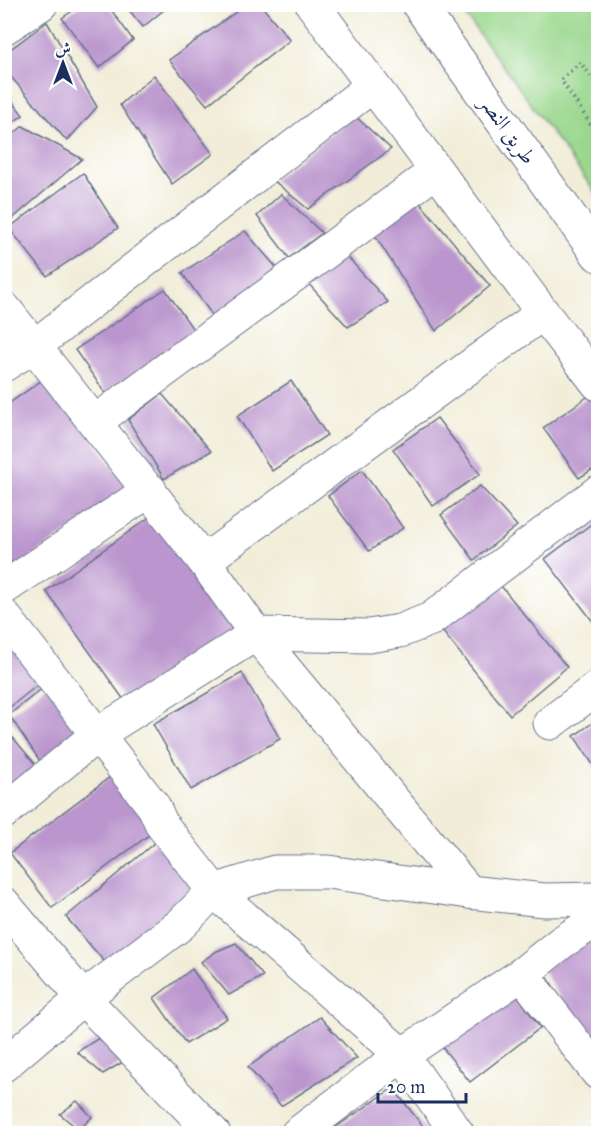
<svg xmlns="http://www.w3.org/2000/svg" width="603" height="1138" font-family="'IM FELL Great Primer',Amiri,serif">
<rect width="100%" height="100%" fill="#fff"/>
<filter id="ink" filterUnits="userSpaceOnUse"><feTurbulence type="fractalNoise" baseFrequency=".0167" numOctaves="2"/><feDisplacementMap in="SourceGraphic" scale="12" xChannelSelector="R" yChannelSelector="G"/><feConvolveMatrix kernelMatrix="1 2 1 2 8 2 1 2 1" color-interpolation-filters="sRGB"/></filter>
<filter id="wash" filterUnits="userSpaceOnUse"><feTurbulence type="fractalNoise" baseFrequency=".008" numOctaves="4" result="noise"/><feDisplacementMap in="SourceGraphic" scale="24" xChannelSelector="R" yChannelSelector="G"/><feGaussianBlur stdDeviation="1.35" result="paint"/><feColorMatrix in="noise" values="0 0 0 0 0 0 0 0 0 0 0 0 0 0 0 0 0 1.4 0 .05"/><feComposite in="paint" operator="in"/></filter>
<g filter="url(#wash)">
<rect width="100%" height="100%" fill="#f1edd8"/>
<path fill="#99d78c" stroke="#5a8375" stroke-width="1.5" d="M 458,5 L 598,5 L 598,196 Z"/>
<g id="blocks">
<g fill="#bb96ce">
<path d="M 83,4 L 107,4 L 133,40 L 99,68 L 62,18 Z"/>
<path d="M 124,4 L 171,4 L 143,27 Z"/>
<path d="M 247,4 L 260,4 L 290,40 L 207,105 L 169,60 Z"/>
<path d="M 47,22 L 97,107 L 67,141 L 4,69 L 4,54 Z"/>
<path d="M 154,75 L 213,154 L 172,184 L 120,105 Z"/>
<path d="M 4,90 L 23,115 L 4,129 Z"/>
<path d="M 354,115 L 391,149 L 308,209 L 273,180 Z"/>
<path d="M 23,126 L 82,159 L 11,220 L 4,213 L 4,142 Z"/>
<path d="M 83,173 L 118,228 L 47,276 L 9,228 Z"/>
<path d="M 281,194 L 322,233 L 289,258 L 257,216 Z"/>
<path d="M 416,198 L 490,286 L 436,331 L 372,231 Z"/>
<path d="M 245,231 L 281,273 L 217,322 L 182,273 Z"/>
<path d="M 344,253 L 388,302 L 348,327 L 305,280 Z"/>
<path d="M 165,289 L 197,335 L 108,397 L 75,350 Z"/>
<path d="M 48,376 L 129,489 L 16,568 L 4,553 L 4,407 Z"/>
<path d="M 291,381 L 327,435 L 272,471 L 237,416 Z"/>
<path d="M 593,393 L 598,399 L 598,466 L 579,478 L 543,428 Z"/>
<path d="M 162,394 L 211,451 L 164,479 L 128,420 Z"/>
<path d="M 437,418 L 480,474 L 433,506 L 393,449 Z"/>
<path d="M 362,470 L 403,528 L 369,551 L 328,496 Z"/>
<path d="M 480,486 L 517,526 L 474,560 L 441,515 Z"/>
<path d="M 154,514 L 247,634 L 129,707 L 46,591 Z"/>
<path d="M 598,519 L 598,628 L 545,559 Z"/>
<path d="M 497,581 L 567,667 L 510,715 L 438,626 Z"/>
<path d="M 4,627 L 45,679 L 4,712 Z"/>
<path d="M 242,673 L 280,739 L 191,790 L 153,724 Z"/>
<path d="M 49,683 L 89,733 L 46,770 L 9,715 Z"/>
<path d="M 598,719 L 598,772 L 574,736 Z"/>
<path d="M 4,727 L 41,771 L 4,801 Z"/>
<path d="M 119,770 L 162,825 L 52,908 L 10,853 Z"/>
<path d="M 159,839 L 201,889 L 109,967 L 66,917 Z"/>
<path d="M 598,932 L 598,1045 L 592,1049 L 543,970 Z"/>
<path d="M 236,943 L 263,976 L 229,995 L 201,962 L 217,951 Z"/>
<path d="M 192,969 L 227,1018 L 186,1044 L 154,998 Z"/>
<path d="M 517,994 L 540,1028 L 470,1082 L 438,1042 Z"/>
<path d="M 320,1017 L 357,1058 L 281,1106 L 248,1067 Z"/>
<path d="M 108,1032 L 131,1057 L 103,1074 L 77,1052 Z"/>
<path d="M 393,1088 L 429,1134 L 326,1134 Z"/>
<path d="M 77,1101 L 92,1117 L 79,1130 L 60,1114 Z"/>
</g>
</g>
</g>
<g filter="url(#ink)">
<use href="#blocks" fill-opacity="0" stroke="#667289" stroke-width="1.5"/>
<g fill="none" stroke-linecap="round" stroke-linejoin="round">
<g stroke="#667289" stroke-width="35">
<g id="minor">
<path d="M 312,4 L 543,313 L 598,384"/>
<path d="M 4,308 L 204,561 L 256,634 L 469,892"/>
<path d="M 4,365 L 33,347 L 372,86"/>
<path d="M 95,422 L 436,171"/>
<path d="M 204,561 L 543,313"/>
<path d="M 4,588 L 150,490"/>
<path d="M 4,616 L 154,807 L 162,825 L 214,891 L 402,1055 L 458,1134"/>
<path d="M 550,723 L 598,687"/>
<path d="M 4,812 L 98,734 L 256,634 L 369,636 L 400,631 L 431,619 L 598,492"/>
<path d="M 4,904 L 83,998 L 214,1134"/>
<path d="M 522,974 L 598,1073"/>
<path d="M 4,1065 L 83,998 L 180,925 L 214,891 L 275,872 L 328,872 L 469,892 L 544,900 L 598,899"/>
<path d="M 297,1134 L 402,1055 L 522,974 L 562,942 L 598,919"/>
</g>
</g>
<g stroke="#667289" stroke-width="35">
<path id="secondary" d="M 4,28 L 41,4"/>
</g>
<g stroke="#667289" stroke-width="35">
<path id="primary" d="M 418,4 L 598,255"/>
</g>
<path stroke="#667289" stroke-width="4" stroke-dasharray="1.5 4.5" stroke-linecap="butt" d="M 598,86 L 580,62 L 561,80 L 598,135"/>
<use href="#minor" stroke="#fff" stroke-width="33"/>
<use href="#secondary" stroke="#fff" stroke-width="33"/>
<use href="#primary" stroke="#fff" stroke-width="33"/>
</g>
</g>
<g text-anchor="middle" stroke-width="4.5" stroke-linejoin="round" paint-order="stroke">
<g font-size="21" fill="#1b2f5e" stroke="#fff">
<text transform="translate(508 130) rotate(54)" y="7">طريق النصر</text>
</g>
</g>
<rect width="603" height="1138" fill="none" stroke="#fff" stroke-width="24"/>
<g transform="translate(63 63)" stroke="#ffffff" stroke-width="4.5" paint-order="stroke">
<path d="M0-4.5L10 22L0 15L-10 22Z" fill="#1b2f5e"/>
<text y="-9" font-size="16" font-weight="bold" text-anchor="middle" fill="#1b2f5e">ش</text>
</g>
<path d="M378 1093v9h88v-9" fill="none" stroke="#1b2f5e" stroke-width="3"/>
<text x="387" y="1093" font-size="18" fill="#1b2f5e" stroke="#ffffff" stroke-width="4.5" paint-order="stroke">20 m</text>
</svg>
